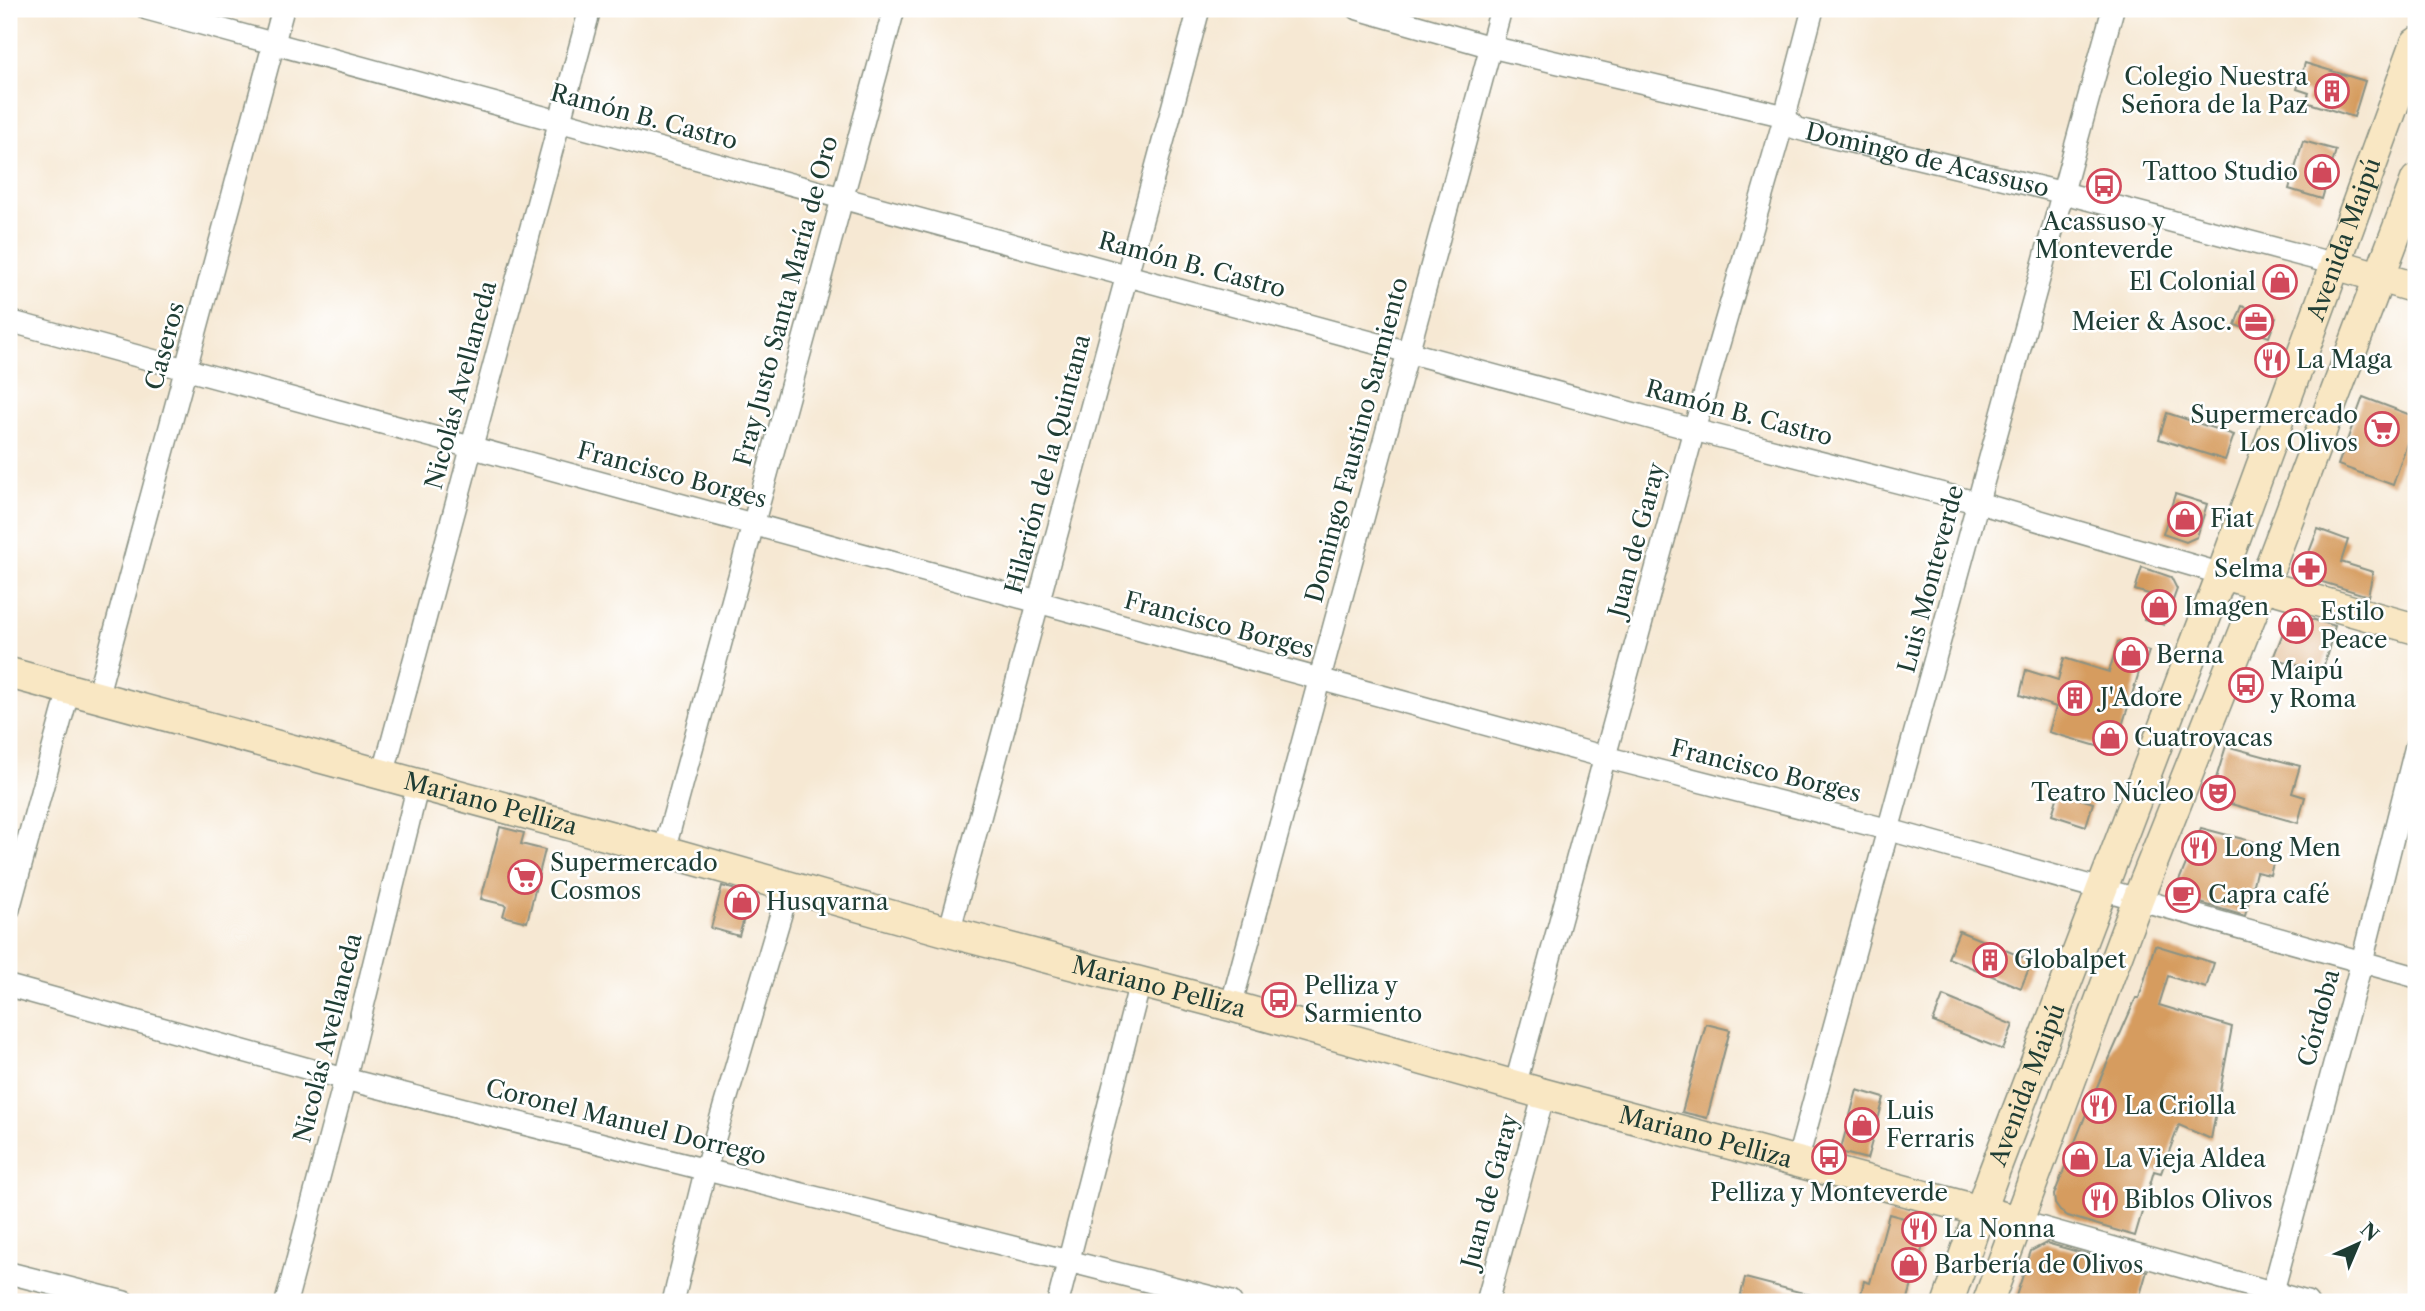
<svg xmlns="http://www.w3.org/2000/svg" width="2425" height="1311" font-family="'Libre Caslon Text',serif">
<rect width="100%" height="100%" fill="#fff"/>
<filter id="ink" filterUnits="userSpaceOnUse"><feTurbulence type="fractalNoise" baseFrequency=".0143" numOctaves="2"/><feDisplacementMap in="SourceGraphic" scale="14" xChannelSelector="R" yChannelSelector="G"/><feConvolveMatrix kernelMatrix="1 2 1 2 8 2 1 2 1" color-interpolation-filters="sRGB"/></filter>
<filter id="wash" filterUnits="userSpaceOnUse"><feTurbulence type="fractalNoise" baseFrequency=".00686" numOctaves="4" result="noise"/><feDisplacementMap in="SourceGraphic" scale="28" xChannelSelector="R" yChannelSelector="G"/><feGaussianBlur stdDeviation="1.57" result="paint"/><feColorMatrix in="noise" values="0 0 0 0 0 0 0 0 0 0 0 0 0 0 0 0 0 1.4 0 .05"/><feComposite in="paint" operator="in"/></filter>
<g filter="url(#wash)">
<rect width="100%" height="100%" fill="#f6e8d3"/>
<g id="blocks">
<g fill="#d69c5e">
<path d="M 2305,63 L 2365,81 L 2354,117 L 2306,102 L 2309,93 L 2297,89 Z"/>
<path d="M 2303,141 L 2336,150 L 2322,199 L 2289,189 Z"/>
<path d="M 2242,306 L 2276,318 L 2269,337 L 2235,325 Z"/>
<path d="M 2363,397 L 2416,417 L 2393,485 L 2338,465 Z"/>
<path d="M 2167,413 L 2234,435 L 2225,460 L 2159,439 Z"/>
<path d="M 2175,494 L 2207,504 L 2197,537 L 2186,542 L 2163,534 Z"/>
<path d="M 2318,529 L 2348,540 L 2341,562 L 2373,572 L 2368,596 L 2306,577 L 2303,568 Z"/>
<path d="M 2142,567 L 2171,577 L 2177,589 L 2164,625 L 2144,619 L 2152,595 L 2135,590 Z"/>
<path d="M 2291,613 L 2335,626 L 2322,672 L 2273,658 Z"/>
<path d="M 2118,642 L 2149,651 L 2144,667 L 2141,666 L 2114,751 L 2049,732 L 2056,707 L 2020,695 L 2026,670 L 2058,680 L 2064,658 L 2109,672 Z"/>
<path d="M 2226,746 L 2300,766 L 2292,793 L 2305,797 L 2298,823 L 2210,798 Z"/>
<path d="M 2059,792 L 2093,803 L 2086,826 L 2052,815 Z"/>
<path d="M 500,827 L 524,833 L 521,844 L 545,850 L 527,922 L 503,916 L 506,905 L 481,899 Z"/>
<path d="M 2201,828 L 2277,848 L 2270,875 L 2256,872 L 2245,916 L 2173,895 Z"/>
<path d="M 722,886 L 743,892 L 748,904 L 739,936 L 711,928 Z"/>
<path d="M 1959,931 L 2032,961 L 2021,988 L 1948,958 Z"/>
<path d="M 2155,945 L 2214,963 L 2206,988 L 2168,976 L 2159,1005 L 2232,1027 L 2211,1139 L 2179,1125 L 2161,1173 L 2154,1171 L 2135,1236 L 2068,1216 L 2060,1211 L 2055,1204 L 2054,1195 L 2096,1089 L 2136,998 L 2139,998 Z"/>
<path d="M 1943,996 L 2013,1025 L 2003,1050 L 1933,1022 Z"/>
<path d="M 1706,1024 L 1730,1030 L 1707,1118 L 1682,1112 Z"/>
<path d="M 1857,1090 L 1884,1098 L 1867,1159 L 1840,1152 Z"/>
<path d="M 1889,1214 L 1929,1225 L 1907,1302 L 1859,1302 L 1864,1281 L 1870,1283 Z"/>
<path d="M 2046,1243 L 2147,1271 L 2138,1302 L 2014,1302 L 2031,1251 Z"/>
<path d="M 1745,1278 L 1819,1297 L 1818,1302 L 1739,1302 Z"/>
</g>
</g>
</g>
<g filter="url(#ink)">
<use href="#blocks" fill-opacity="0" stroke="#8a9284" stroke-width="2"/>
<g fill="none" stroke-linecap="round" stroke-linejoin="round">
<g stroke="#8a9284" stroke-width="24">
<g id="street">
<path d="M 147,9 L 1694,430 L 1979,503 L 2222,574"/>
<path id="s1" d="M 1358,9 L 1491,47 L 1785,116 L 1795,128 L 1806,131 L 2064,193 L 2335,264"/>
<path d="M 9,321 L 1605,757 L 1890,830 L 2416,977"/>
<path d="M 97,697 L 283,9"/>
<path d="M 383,775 L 590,9"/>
<path d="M 664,851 L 894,9"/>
<path d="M 9,909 L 69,690"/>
<path d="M 949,932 L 1199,9"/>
<path d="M 9,986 L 345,1079 L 1231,1302"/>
<path d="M 1231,1006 L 1501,9"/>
<path d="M 1515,1086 L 1694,430 L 1785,116 L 1813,9"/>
<path d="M 1797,1162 L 2113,9"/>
<path d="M 2018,1221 L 2307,1302"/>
<path d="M 9,1273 L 124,1302"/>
<path d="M 286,1302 L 345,1079 L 418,785"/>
<path d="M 673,1302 L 706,1168 L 789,887"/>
<path d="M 1058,1302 L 1140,983"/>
<path d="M 1487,1302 L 1544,1094"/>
<path d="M 2270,1302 L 2362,961 L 2416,746"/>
</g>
</g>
<g stroke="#8a9284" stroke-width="33">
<g id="secondary">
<path d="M 2335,264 L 2416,288"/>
<path d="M 2222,574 L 2416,629"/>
<path id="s2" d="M 9,673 L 664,851 L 949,932 L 1231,1006 L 1544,1094 L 2018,1221"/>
<path id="s3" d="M 1948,1302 L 1994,1172 L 2222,574 L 2416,43"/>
<path d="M 1988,1302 L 2138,899 L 2263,585 L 2416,180"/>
</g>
</g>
<use href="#street" stroke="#fff" stroke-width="21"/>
<use href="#secondary" stroke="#f9e7c3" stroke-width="30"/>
</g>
</g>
<defs>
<g id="building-ring" transform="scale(1.75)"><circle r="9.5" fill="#fff" stroke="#d1495b" stroke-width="1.5"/><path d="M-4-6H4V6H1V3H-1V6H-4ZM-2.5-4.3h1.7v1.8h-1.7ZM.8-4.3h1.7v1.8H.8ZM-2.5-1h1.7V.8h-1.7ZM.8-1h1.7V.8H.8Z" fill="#d1495b"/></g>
<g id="shop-ring" transform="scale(1.75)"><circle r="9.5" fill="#fff" stroke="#d1495b" stroke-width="1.5"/><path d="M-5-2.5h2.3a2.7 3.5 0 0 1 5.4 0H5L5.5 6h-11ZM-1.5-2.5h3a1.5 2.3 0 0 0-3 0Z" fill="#d1495b"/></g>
<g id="bus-ring" transform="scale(1.75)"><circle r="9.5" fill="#fff" stroke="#d1495b" stroke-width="1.5"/><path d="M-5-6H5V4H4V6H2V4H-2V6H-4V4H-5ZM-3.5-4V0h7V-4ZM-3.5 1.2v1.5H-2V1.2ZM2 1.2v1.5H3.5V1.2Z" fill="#d1495b"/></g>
<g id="office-ring" transform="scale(1.75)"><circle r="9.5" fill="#fff" stroke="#d1495b" stroke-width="1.5"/><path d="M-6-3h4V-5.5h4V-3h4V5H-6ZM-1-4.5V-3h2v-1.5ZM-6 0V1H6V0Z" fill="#d1495b"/></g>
<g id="restaurant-ring" transform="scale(1.75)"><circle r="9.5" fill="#fff" stroke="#d1495b" stroke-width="1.5"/><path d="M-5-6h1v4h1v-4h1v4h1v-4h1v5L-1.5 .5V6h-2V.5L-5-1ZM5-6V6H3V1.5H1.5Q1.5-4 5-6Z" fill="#d1495b"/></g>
<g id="supermarket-ring" transform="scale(1.75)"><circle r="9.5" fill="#fff" stroke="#d1495b" stroke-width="1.5"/><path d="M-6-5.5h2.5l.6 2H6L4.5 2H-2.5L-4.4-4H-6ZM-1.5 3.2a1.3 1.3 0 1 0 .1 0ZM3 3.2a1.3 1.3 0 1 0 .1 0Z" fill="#d1495b"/></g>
<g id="pharmacy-ring" transform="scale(1.75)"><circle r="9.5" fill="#fff" stroke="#d1495b" stroke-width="1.5"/><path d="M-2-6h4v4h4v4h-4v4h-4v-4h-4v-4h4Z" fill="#d1495b"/></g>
<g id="theatre-ring" transform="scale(1.75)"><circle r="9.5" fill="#fff" stroke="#d1495b" stroke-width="1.5"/><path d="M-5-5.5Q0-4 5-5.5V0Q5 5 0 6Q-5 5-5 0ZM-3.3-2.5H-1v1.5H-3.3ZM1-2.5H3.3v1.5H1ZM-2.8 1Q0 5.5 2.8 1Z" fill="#d1495b"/></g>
<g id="cafe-ring" transform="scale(1.75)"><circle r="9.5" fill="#fff" stroke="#d1495b" stroke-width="1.5"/><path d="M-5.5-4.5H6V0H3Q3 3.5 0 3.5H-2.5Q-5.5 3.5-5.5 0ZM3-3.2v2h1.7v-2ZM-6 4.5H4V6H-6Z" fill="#d1495b"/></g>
</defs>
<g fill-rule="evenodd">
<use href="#building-ring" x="2332" y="91"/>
<use href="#shop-ring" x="2322" y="172"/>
<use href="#bus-ring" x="2104" y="186"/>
<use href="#shop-ring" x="2280" y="282"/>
<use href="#office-ring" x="2256" y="322"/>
<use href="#restaurant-ring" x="2272" y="360"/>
<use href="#supermarket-ring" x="2382" y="429"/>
<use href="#shop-ring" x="2185" y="519"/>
<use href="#pharmacy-ring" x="2309" y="569"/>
<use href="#shop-ring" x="2159" y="607"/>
<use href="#shop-ring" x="2296" y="626"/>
<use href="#shop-ring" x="2131" y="655"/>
<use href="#bus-ring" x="2246" y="685"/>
<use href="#building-ring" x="2075" y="698"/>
<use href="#shop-ring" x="2110" y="738"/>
<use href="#theatre-ring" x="2218" y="793"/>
<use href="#restaurant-ring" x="2199" y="848"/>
<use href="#supermarket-ring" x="525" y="877"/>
<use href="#cafe-ring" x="2183" y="895"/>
<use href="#shop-ring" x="742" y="902"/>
<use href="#building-ring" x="1990" y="960"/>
<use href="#bus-ring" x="1279" y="1000"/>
<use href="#restaurant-ring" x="2099" y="1106"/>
<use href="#shop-ring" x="1862" y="1125"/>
<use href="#bus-ring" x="1829" y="1157"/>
<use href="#shop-ring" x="2080" y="1159"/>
<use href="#restaurant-ring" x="2100" y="1200"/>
<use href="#restaurant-ring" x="1919" y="1229"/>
<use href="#shop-ring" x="1909" y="1265"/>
</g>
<g text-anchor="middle" stroke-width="5" stroke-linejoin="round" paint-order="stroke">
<g font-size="24" fill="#1f3d34" stroke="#fff" text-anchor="start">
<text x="2308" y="85" text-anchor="end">Colegio Nuestra<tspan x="2308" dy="28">Señora de la Paz</tspan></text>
<text x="2298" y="180" text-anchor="end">Tattoo Studio</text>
<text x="2104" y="230" text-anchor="middle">Acassuso y<tspan x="2104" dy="28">Monteverde</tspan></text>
<text x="2256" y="290" text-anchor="end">El Colonial</text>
<text x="2232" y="330" text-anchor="end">Meier &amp; Asoc.</text>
<text x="2296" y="368">La Maga</text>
<text x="2358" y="423" text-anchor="end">Supermercado<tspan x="2358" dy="28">Los Olivos</tspan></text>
<text x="2210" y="527">Fiat</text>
<text x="2284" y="577" text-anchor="end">Selma</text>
<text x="2184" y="615">Imagen</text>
<text x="2320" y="620">Estilo<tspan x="2320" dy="28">Peace</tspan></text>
<text x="2156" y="663">Berna</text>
<text x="2270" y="679">Maipú<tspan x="2270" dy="28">y Roma</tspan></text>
<text x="2100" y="706">J'Adore</text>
<text x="2134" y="746">Cuatrovacas</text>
<text x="2194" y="801" text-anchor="end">Teatro Núcleo</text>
<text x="2224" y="856">Long Men</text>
<text x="550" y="871">Supermercado<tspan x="550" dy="28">Cosmos</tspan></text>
<text x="2208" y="903">Capra café</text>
<text x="766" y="910">Husqvarna</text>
<text x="2014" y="968">Globalpet</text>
<text x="1304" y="994">Pelliza y<tspan x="1304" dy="28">Sarmiento</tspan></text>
<text x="2124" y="1114">La Criolla</text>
<text x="1886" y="1119">Luis<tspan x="1886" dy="28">Ferraris</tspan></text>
<text x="2104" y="1167">La Vieja Aldea</text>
<text x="1829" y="1201" text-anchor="middle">Pelliza y Monteverde</text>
<text x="2124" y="1208">Biblos Olivos</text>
<text x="1944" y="1237">La Nonna</text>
<text x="1934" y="1273">Barbería de Olivos</text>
</g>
<g font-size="24" fill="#1f3d34" stroke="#fff">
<text transform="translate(644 117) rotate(15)" y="8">Ramón B. Castro</text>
<text dy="8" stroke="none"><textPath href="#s1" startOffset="592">Domingo de Acassuso</textPath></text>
<text dy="8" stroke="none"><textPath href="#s3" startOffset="1134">Avenida Maipú</textPath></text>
<text transform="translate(1192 265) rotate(15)" y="8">Ramón B. Castro</text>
<text transform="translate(786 301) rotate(-75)" y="8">Fray Justo Santa María de Oro</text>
<text transform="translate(165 346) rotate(-75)" y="8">Caseros</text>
<text transform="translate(461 385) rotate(-75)" y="8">Nicolás Avellaneda</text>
<text transform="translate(1739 413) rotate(15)" y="8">Ramón B. Castro</text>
<text transform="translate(1357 440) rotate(-75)" y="8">Domingo Faustino Sarmiento</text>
<text transform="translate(1048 464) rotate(-75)" y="8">Hilarión de la Quintana</text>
<text transform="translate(672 475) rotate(15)" y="8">Francisco Borges</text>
<text transform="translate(1637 540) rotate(-75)" y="8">Juan de Garay</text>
<text transform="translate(1931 579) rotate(-75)" y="8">Luis Monteverde</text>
<text transform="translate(1219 625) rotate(15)" y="8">Francisco Borges</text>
<text transform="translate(1766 771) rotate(14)" y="8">Francisco Borges</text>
<text dy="8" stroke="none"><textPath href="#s2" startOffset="499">Mariano Pelliza</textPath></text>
<text dy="8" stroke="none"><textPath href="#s2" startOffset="1192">Mariano Pelliza</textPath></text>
<text transform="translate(2319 1018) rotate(-75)" y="8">Córdoba</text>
<text transform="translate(328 1038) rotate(-76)" y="8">Nicolás Avellaneda</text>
<text dy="8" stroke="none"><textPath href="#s3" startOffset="231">Avenida Maipú</textPath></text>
<text transform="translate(626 1122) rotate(14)" y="8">Coronel Manuel Dorrego</text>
<text dy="8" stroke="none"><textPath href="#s2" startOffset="1759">Mariano Pelliza</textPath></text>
<text transform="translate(1490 1191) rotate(-75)" y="8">Juan de Garay</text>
</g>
</g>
<rect width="2425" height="1311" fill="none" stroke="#fff" stroke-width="35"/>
<g transform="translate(2358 1244) rotate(44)" stroke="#ffffff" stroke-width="5" paint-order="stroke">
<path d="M0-5L12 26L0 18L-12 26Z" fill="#1f3d34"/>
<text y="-10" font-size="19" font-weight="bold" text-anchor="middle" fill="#1f3d34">N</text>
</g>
</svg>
